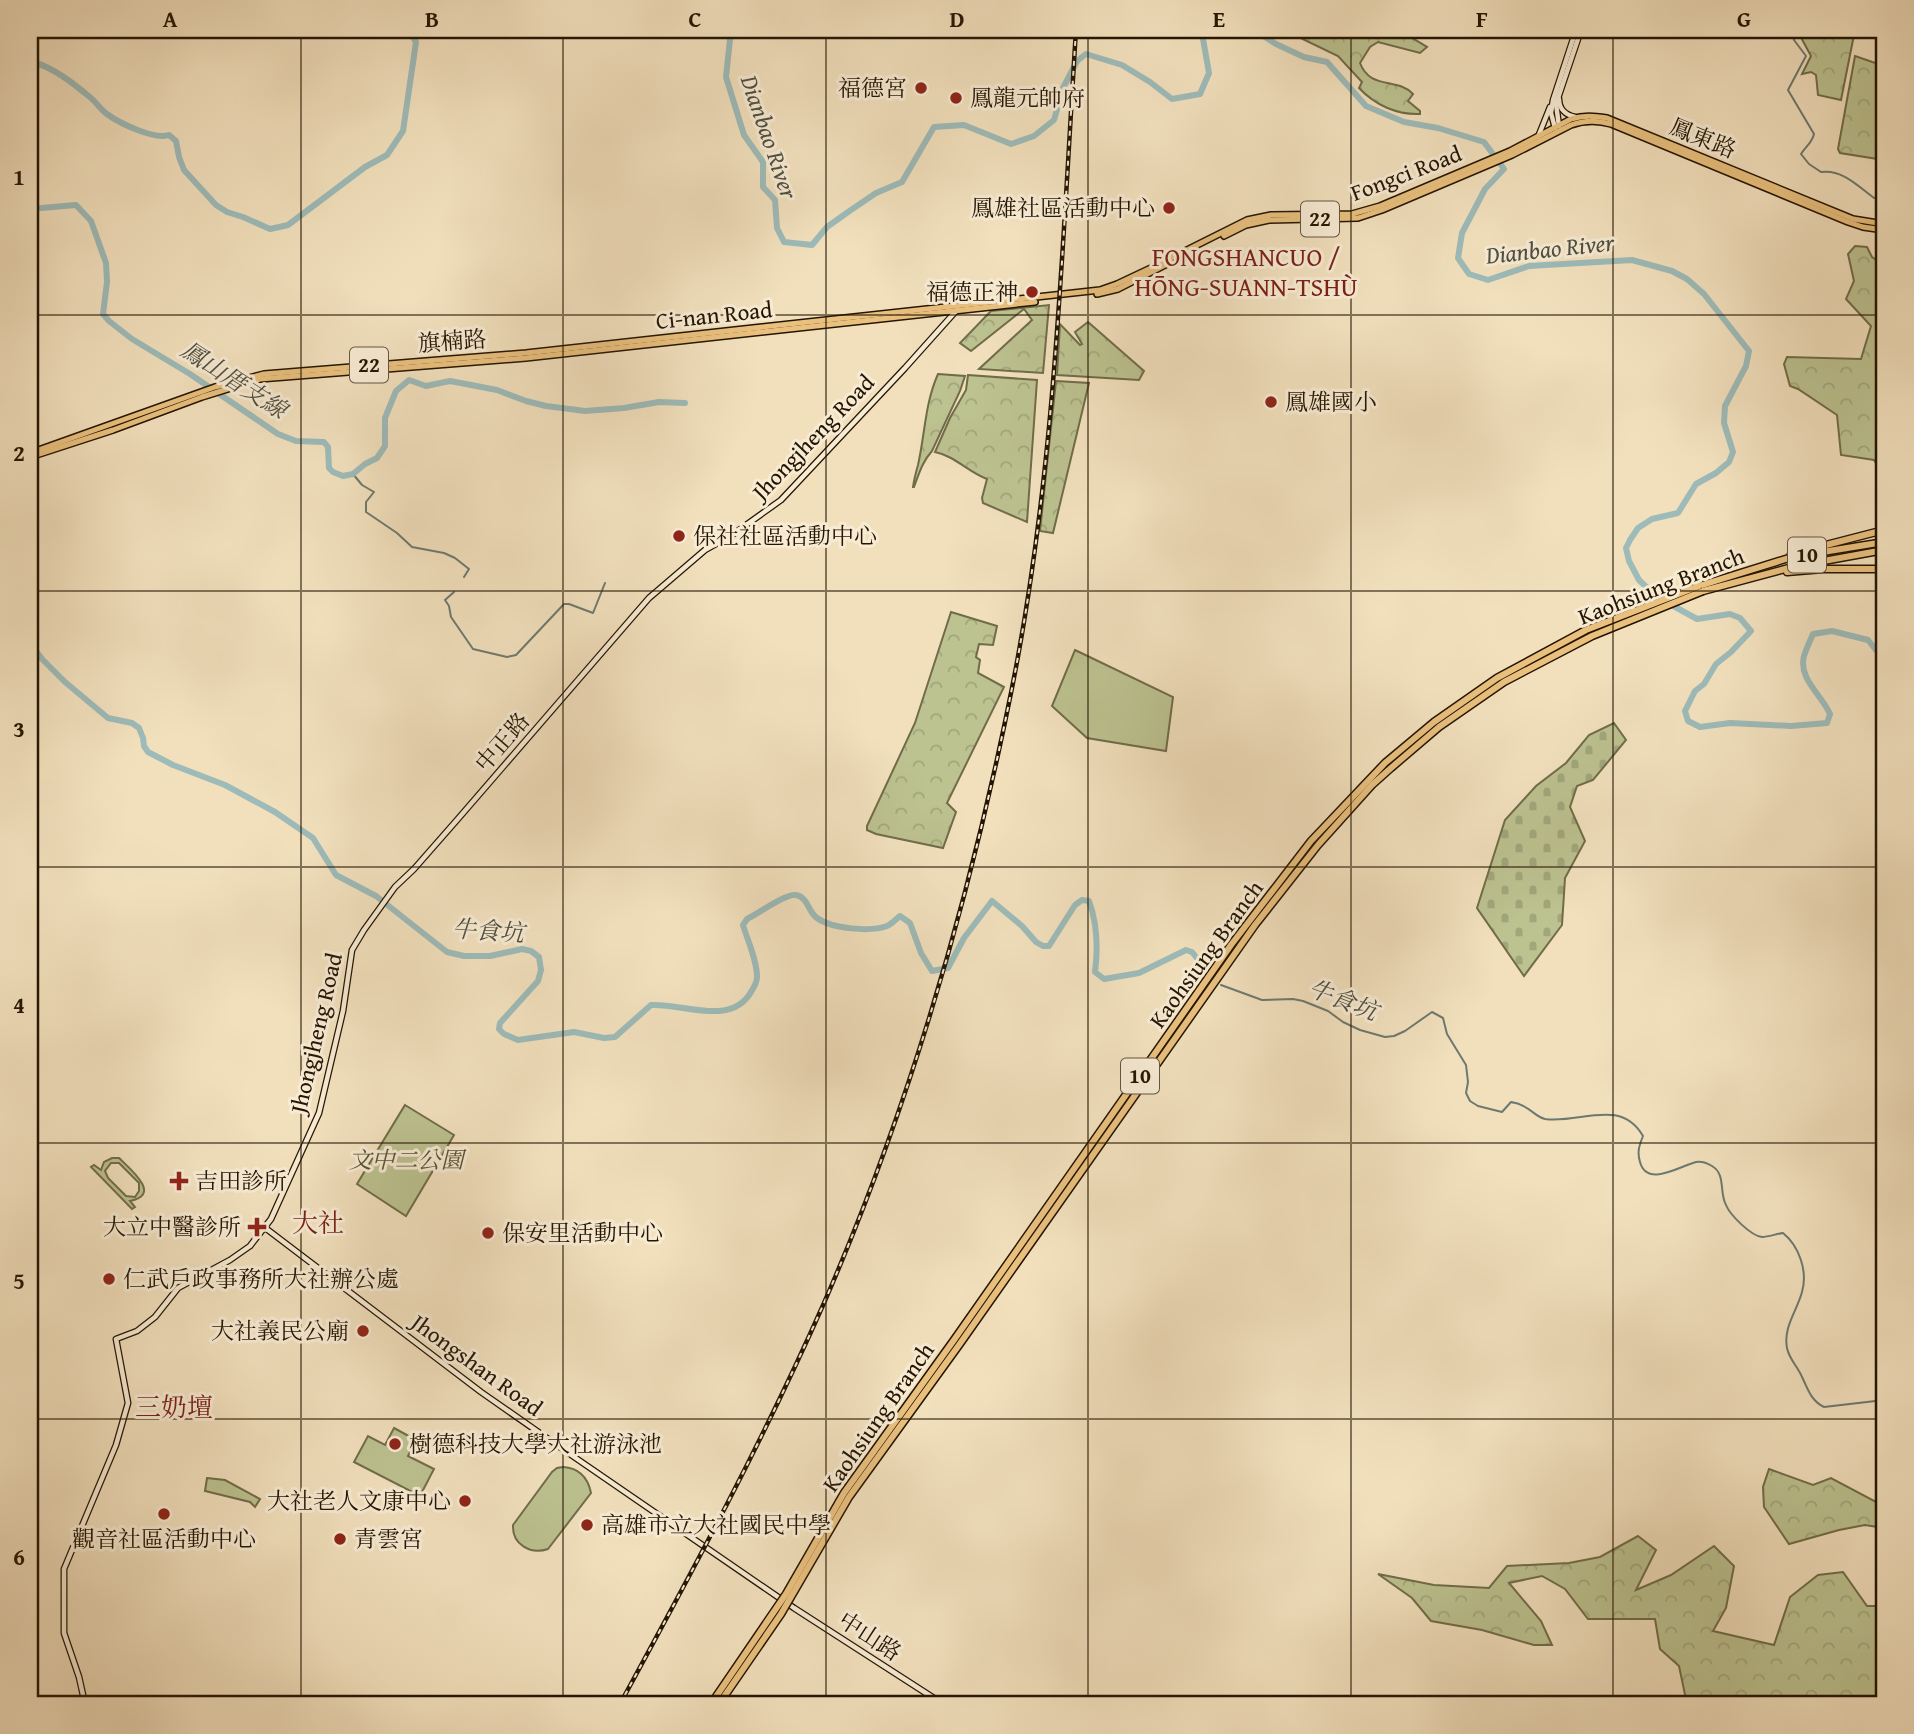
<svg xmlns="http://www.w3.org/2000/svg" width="1914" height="1734" font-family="'Gentium Book Plus','Noto Serif TC',serif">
<defs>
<pattern id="forest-crowns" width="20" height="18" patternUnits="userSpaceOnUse" patternTransform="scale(1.75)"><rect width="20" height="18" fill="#bcc290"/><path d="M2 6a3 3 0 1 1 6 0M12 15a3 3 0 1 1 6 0" fill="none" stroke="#a1a67b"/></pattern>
<pattern id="cemetery-stones" width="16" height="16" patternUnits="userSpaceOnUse" patternTransform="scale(1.75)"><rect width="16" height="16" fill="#bcc290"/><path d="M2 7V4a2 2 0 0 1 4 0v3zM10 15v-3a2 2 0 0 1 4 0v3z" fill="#a1a67b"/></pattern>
</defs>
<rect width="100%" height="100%" fill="#f2e0bd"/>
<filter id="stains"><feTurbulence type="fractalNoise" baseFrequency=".00286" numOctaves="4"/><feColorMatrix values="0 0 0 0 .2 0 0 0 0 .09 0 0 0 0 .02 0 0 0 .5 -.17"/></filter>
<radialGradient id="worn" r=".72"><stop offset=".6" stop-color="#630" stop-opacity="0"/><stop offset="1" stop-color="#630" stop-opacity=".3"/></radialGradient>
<g fill="#bcc290" stroke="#706c49" stroke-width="2" fill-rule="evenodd">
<path d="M 1075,650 L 1173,697 L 1166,751 L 1087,738 L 1052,706 Z"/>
<path d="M 405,1105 L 454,1135 L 406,1216 L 357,1184 Z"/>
<path d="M 112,1158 L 119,1158 C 129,1168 163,1195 130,1201 L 135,1207 L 132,1209 L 91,1167 L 94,1165 L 101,1170 L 104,1162 ZM 111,1163 L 119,1163 L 139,1183 L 139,1191 L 135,1197 L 126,1196 L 108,1178 L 105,1171 Z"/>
<path d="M 394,1428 L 416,1440 L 408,1456 L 434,1469 L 420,1496 L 354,1462 L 368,1436 L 385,1445 Z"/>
<path d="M 563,1467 C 579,1468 588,1478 591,1493 L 548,1549 C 530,1555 512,1544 513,1525 L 552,1472 L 557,1468 Z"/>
<path d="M 207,1478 L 225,1480 L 260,1499 L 255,1507 L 250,1502 L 205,1491 Z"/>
</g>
<g fill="url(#forest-crowns)" stroke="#706c49" stroke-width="2">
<path d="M 1284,30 L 1399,30 L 1427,47 L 1420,53 L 1378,42 L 1370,47 L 1360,63 C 1370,90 1397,77 1413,94 L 1408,101 L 1420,111 L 1420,114 C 1397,115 1375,105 1359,88 L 1362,82 L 1338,56 Z"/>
<path d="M 1797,30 L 1855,30 L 1841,100 L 1818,95 L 1816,75 L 1811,72 L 1802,74 L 1811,56 Z"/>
<path d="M 1855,56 L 1884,66 L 1884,160 L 1840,153 L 1838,149 Z"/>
<path d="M 1855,246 L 1867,247 L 1872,257 L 1884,265 L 1884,476 L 1874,460 L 1841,455 L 1837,415 L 1798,389 L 1790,386 L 1784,364 L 1787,357 L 1861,359 L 1871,326 L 1846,299 L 1854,281 L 1848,254 Z"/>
<path d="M 1049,305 L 1043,373 L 979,369 L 1032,320 L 1024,309 L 971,351 L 960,343 L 991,311 Z"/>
<path d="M 1088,322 L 1144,371 L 1139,380 L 1057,375 L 1060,324 L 1080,345 L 1082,344 L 1075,332 Z"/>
<path d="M 938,374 L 965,376 L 960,391 L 932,451 C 922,462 919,474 914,487 L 913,487 C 914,479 916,472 918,465 C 925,434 925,403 938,374 Z"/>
<path d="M 968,375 L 1037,380 L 1027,522 L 983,503 L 982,498 L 987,479 C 968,472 955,456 935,452 L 950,418 L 966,390 Z"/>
<path d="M 1056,381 L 1089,383 L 1053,533 L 1040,531 Z"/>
<path d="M 951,612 L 997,626 L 993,645 L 979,644 L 976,657 L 980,660 L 978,673 L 1004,687 L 947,803 L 956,812 L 943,848 L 876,834 L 867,830 L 867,826 L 915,723 Z"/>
<path d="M 1769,1469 L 1813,1485 L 1831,1478 L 1876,1502 L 1884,1501 L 1884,1528 L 1865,1525 L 1839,1530 L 1789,1544 L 1764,1507 L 1763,1487 Z"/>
<path d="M 1638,1536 L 1656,1550 L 1636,1590 L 1671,1575 L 1714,1546 L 1734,1566 L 1726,1608 L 1713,1631 L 1774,1645 L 1790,1597 L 1818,1575 L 1843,1572 L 1867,1606 L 1884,1606 L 1884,1701 L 1882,1704 L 1687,1704 L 1679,1666 L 1660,1649 L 1655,1619 L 1588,1619 L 1565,1589 L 1542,1576 L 1509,1583 L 1541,1621 L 1552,1645 L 1534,1645 L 1482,1630 L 1431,1621 L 1412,1598 L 1378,1574 L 1434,1585 L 1489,1588 L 1507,1566 L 1569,1563 L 1600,1557 Z"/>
</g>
<path fill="url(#cemetery-stones)" stroke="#706c49" stroke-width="2" d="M 1614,723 L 1626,740 L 1593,780 L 1577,786 L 1570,807 L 1585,841 L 1565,878 L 1562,925 L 1524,976 L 1477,908 L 1505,820 L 1536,786 L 1566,763 L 1589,735 Z"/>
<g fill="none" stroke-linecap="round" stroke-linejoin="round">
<g stroke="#6d7970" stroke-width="2">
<path d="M 1792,30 L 1794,40 L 1806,56 L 1788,90 L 1814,134 C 1812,143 1806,146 1801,154 L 1809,164 L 1821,172 C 1842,169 1858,186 1874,198 L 1884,196"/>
<path d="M 353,474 L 362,485 L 374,492 L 366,502 L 366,512 L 397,533 L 412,547 L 444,553 L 455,558 L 469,569 L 464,577"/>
<path d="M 454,592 L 445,600 L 449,606 L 451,617 L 473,649 L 507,657 L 516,655 L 564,604 L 569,604 L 593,613 L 605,583"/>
<path d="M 1221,985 L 1262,1000 L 1293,999 L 1303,1001 L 1328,1011 L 1343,1022 L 1360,1030 L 1385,1037 L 1394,1036 L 1405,1031 L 1432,1012 L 1443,1018 L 1447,1034 L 1466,1065 L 1468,1082 L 1466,1093 L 1470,1101 L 1478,1106 L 1502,1112 L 1511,1102 C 1514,1103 1518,1103 1521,1105 C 1530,1108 1536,1117 1545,1119 C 1580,1124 1620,1097 1643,1136 C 1639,1146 1637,1152 1640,1162 C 1647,1188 1680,1166 1696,1162 C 1701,1161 1707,1163 1712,1166 C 1726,1174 1719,1192 1726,1205 C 1730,1215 1751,1236 1762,1237 C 1768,1237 1776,1234 1783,1233 C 1799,1246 1808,1271 1802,1292 C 1797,1311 1783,1327 1787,1348 C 1789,1359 1798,1367 1802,1377 C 1808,1389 1811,1401 1824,1407 L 1884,1400"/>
</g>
<g stroke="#9dbbb9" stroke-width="6">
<path d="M 731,30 L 726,77 L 744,135 L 763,162 L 763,187 L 775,200 L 777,228 L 784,242 L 812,245 L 827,227 L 848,212 L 876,193 L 902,182 L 934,127 L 964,125 L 1011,144 L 1034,136 L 1054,120 L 1063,88 L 1077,61 L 1086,54 L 1122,65 L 1150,82 L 1172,99 L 1200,94 L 1209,73 L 1202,33 L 1205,30"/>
<path d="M 1254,30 L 1276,44 L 1304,57 L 1327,62 L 1366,106 L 1404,122 L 1438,128 L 1484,142 L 1504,169 L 1485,189 L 1462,233 L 1458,258 L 1469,274 L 1488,280 L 1529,266 L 1632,260 L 1672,271 L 1687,279 L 1704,294 L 1749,351 L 1746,366 L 1725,406 L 1724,423 L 1733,452 L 1729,462 L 1716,473 L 1696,484 L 1678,513 L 1652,519 L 1638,528 L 1630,540 L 1626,548 L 1629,561 L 1639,580 L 1657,597 L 1697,619 L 1730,614 L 1740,618 L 1751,631 L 1731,652 L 1716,664 L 1704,684 L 1695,691 L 1685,711 L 1688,721 L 1700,727 L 1730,723 L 1791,726 L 1827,723 L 1830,714 C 1822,695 1798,679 1804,656 C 1806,649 1810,641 1813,634 L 1832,631 L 1868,640 L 1884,660"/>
<path d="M 30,61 C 53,67 73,83 91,98 C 97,103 101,110 107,114 C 119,123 154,140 169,135 L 176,141 L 179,157 L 184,170 L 216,205 L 227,212 L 243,217 L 270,229 L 288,225 L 365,167 L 387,155 L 403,131 L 416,42 L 409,30"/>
<path d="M 30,140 C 34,146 33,153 30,159"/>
<path d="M 30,209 L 76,205 L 91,221 L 106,263 L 107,282 L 103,314 L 109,321 L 132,339 L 190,374 L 278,434 L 296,441 L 324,442 L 328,447 L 329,468 L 333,472 L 343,476 L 353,474 L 365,464 L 377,458 L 385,446 L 385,418 L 396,391 L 409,380 L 426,386 L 450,381 L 497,390 L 526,401 L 546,406 L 585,411 L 624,408 L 659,402 L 685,403"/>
<path d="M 30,643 L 42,659 L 65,682 L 108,718 L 132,723 L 139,728 L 143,738 L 144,746 L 148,752 L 173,765 L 225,785 L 275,812 L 313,838 L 336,875 L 376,896 L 447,952 L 464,956 L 490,956 L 522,949 L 531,951 L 539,957 L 541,970 L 538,981 L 500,1023 L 499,1029 L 504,1034 L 518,1040 L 574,1032 L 604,1038 L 615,1037 L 651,1005 C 683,1003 731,1027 751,992 C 754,987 757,983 757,977 C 757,960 748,942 743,925 L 747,919 C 758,914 786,893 796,895 C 808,897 808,912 817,918 C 832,929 871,932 887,926 C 892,924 896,919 900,916 L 910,923 L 921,953 L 932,971 L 948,968 L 964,938 L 992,901 L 1022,926 L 1036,942 L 1043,946 L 1049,946 L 1075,905 L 1082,900 L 1089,901 C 1097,923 1098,949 1095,972 L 1104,979 L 1139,973 L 1186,950 L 1192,952 L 1204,967"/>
</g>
<g stroke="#241502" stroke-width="7">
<g id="secondary">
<path d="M 1559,99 C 1559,109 1566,115 1575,117"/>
<path d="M 1559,126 L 1556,104 L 1581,30"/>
<path d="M 1555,128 L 1551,113 L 1553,100 L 1576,30"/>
<path d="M 1538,137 L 1550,107"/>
<path d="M 264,1227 L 481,1392 L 564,1450 L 794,1608 L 943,1704"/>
<path d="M 85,1704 L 79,1677 L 64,1633 L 64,1569 L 116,1445 L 128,1403 L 116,1339 L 137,1331 L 155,1317 L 178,1288 L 230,1260 L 250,1246 L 271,1219 L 319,1113 L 343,1011 L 352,950 L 364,930 L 395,887 L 414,869 L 457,820 L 649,598 L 705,550 L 732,535 L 781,500 L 905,368 L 956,311"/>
</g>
</g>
<g stroke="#241502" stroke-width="8">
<g id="primary">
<path d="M 1224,236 L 1246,225 L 1269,220 L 1358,218 L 1382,210 L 1512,155 L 1571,125 C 1585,120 1597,120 1611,124 L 1848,222 L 1863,227 L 1884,230"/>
<path d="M 1097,294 L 1118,289 L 1171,262"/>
<path d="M 30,453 L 215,387 L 264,374 L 526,353 L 1100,290 L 1117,284 L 1153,267 L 1247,220 L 1271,215 L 1352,214 L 1380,206 L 1510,151 L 1571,119 C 1584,115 1594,116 1607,118 L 1853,219 L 1884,224"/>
<path d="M 30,457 L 113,430 L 202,397 L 260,379 L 526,358 L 1035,302"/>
</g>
</g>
<g stroke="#241502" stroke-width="9">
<g id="highway">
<path d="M 30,32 L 31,30"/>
<path d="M 1791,554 L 1884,530"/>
<path d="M 1787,572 L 1823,569 L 1884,569"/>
<path d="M 1699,586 L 1792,557 L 1884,542"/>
<path d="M 1703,591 L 1796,566 L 1884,550"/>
</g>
</g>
<use href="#secondary" stroke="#f7ebd4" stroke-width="4.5"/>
<use href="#primary" stroke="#e9c07e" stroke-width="5"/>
<use href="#highway" stroke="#e9c07e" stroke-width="6"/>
<g stroke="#241502" stroke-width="4.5">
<path id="rail" d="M 620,1704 C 692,1572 763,1441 824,1303 C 910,1106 970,898 1012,688 C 1055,472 1062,249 1076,30"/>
</g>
<use href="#rail" stroke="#f7ebd4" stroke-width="2" stroke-dasharray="5" stroke-linecap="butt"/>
<g stroke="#241502" stroke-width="9" stroke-linecap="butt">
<g id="highway-bridge">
<path d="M 711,1704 L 786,1594 L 844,1493 L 954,1340 L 1231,945 L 1311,841 L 1385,763 L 1434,722 L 1497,678 L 1586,630 L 1699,586"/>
<path d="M 719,1704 L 781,1614 L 849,1497 L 959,1345 L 1255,925 L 1318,845 L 1372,785 L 1391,768 L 1439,727 L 1504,682 L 1592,636 L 1703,591"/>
</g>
</g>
<use href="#highway-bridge" stroke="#e9c07e" stroke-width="6"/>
</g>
<path fill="none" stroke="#241502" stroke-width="2" stroke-opacity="0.55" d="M 301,30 L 301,1704M 563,30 L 563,1704M 826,30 L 826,1704M 1088,30 L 1088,1704M 1351,30 L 1351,1704M 1613,30 L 1613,1704M 30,315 L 1884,315M 30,591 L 1884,591M 30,867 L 1884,867M 30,1143 L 1884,1143M 30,1419 L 1884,1419"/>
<g fill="#8f2418" stroke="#f7ebd4" stroke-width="2.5">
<circle cx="921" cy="88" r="7"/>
<circle cx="956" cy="98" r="7"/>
<circle cx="1169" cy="208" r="7"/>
<circle cx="1032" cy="292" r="7"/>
<circle cx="1271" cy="402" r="7"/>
<circle cx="679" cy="536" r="7"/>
<path d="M175.5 1170.5h7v7h7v7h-7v7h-7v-7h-7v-7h7z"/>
<path d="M253.5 1216.5h7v7h7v7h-7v7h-7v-7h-7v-7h7z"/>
<circle cx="488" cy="1233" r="7"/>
<circle cx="109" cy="1279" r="7"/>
<circle cx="363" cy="1331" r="7"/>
<circle cx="395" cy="1444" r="7"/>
<circle cx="465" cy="1501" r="7"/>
<circle cx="164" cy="1514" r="7"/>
<circle cx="587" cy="1525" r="7"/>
<circle cx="340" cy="1539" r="7"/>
</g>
<g text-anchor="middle" stroke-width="6" stroke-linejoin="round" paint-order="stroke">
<g fill="#f7ebd4" stroke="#635541" stroke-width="2">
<rect x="1301" y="201.5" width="38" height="35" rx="5"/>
<rect x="350" y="347.5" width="38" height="35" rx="5"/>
<rect x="1788" y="537.5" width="38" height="35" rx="5"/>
<rect x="1121" y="1058.5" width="38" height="35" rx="5"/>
</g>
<g font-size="21" font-weight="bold" fill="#241502">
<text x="1320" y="226">22</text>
<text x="369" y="372">22</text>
<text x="1807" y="562">10</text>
<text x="1140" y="1083">10</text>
</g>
<g font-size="23" fill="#241502" stroke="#f7ebd4" text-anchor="start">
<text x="907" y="96" text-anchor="end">福德宮</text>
<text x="970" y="106">鳳龍元帥府</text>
<text x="1155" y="216" text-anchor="end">鳳雄社區活動中心</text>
<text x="1018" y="300" text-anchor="end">福德正神</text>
<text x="1285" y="410">鳳雄國小</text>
<text x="693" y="544">保社社區活動中心</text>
<text x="195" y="1189">吉田診所</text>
<text x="241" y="1235" text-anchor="end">大立中醫診所</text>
<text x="502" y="1241">保安里活動中心</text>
<text x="123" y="1287">仁武戶政事務所大社辦公處</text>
<text x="349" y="1339" text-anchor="end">大社義民公廟</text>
<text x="409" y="1452">樹德科技大學大社游泳池</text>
<text x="451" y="1509" text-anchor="end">大社老人文康中心</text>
<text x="601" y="1533">高雄市立大社國民中學</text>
<text x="164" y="1547" text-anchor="middle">觀音社區活動中心</text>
<text x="354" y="1547">青雲宮</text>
</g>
<g font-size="23" fill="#241502" stroke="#f7ebd4">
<text transform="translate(1703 138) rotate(22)" y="8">鳳東路</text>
<text transform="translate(1406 173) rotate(-21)" y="8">Fongci Road</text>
<text transform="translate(714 315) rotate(-6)" y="8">Ci-nan Road</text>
<text transform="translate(452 341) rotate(-4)" y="8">旗楠路</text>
<text transform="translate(813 437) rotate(-46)" y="8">Jhongjheng Road</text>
<text transform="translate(1661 586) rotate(-21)" y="8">Kaohsiung Branch</text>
<text transform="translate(502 742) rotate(-49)" y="8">中正路</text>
<text transform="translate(1206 954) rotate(-54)" y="8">Kaohsiung Branch</text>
<text transform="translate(316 1033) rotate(-77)" y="8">Jhongjheng Road</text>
<text transform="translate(477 1365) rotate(36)" y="8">Jhongshan Road</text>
<text transform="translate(878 1417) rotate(-55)" y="8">Kaohsiung Branch</text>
<text transform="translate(870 1636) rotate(33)" y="8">中山路</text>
</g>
<g font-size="23" font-style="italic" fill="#595234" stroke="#f7ebd4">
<text x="406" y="1168">文中二公園</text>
</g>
<g font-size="24" font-style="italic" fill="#4e4f42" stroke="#f7ebd4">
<text transform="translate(769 137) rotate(71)" y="8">Dianbao River</text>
<text transform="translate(1550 249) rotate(-6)" y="8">Dianbao River</text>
<text transform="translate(234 380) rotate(33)" y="8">鳳山厝支線</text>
<text transform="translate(488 931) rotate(4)" y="8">牛食坑</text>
<text transform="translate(1343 1000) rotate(21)" y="8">牛食坑</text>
</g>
<g font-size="26" fill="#7a1f14" stroke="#f7ebd4">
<text x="1246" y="266">FONGSHANCUO /<tspan x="1246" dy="30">HŌNG-SUANN-TSHÙ</tspan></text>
<text x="318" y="1232">大社</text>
<text x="174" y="1416">三奶壇</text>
</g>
</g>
<rect width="1914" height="1734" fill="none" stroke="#f2e0bd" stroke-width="77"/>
<rect x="38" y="38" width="1838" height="1658" fill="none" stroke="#241502" stroke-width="2.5"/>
<g font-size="23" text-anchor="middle" font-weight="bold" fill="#241502">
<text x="170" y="27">A</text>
<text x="432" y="27">B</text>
<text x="695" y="27">C</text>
<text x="957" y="27">D</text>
<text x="1219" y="27">E</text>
<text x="1482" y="27">F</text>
<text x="1744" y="27">G</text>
<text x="19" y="185">1</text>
<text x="19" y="461">2</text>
<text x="19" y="737">3</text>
<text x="19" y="1013">4</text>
<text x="19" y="1289">5</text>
<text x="19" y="1565">6</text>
</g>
<rect width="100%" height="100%" filter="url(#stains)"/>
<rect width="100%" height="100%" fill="url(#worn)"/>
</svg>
